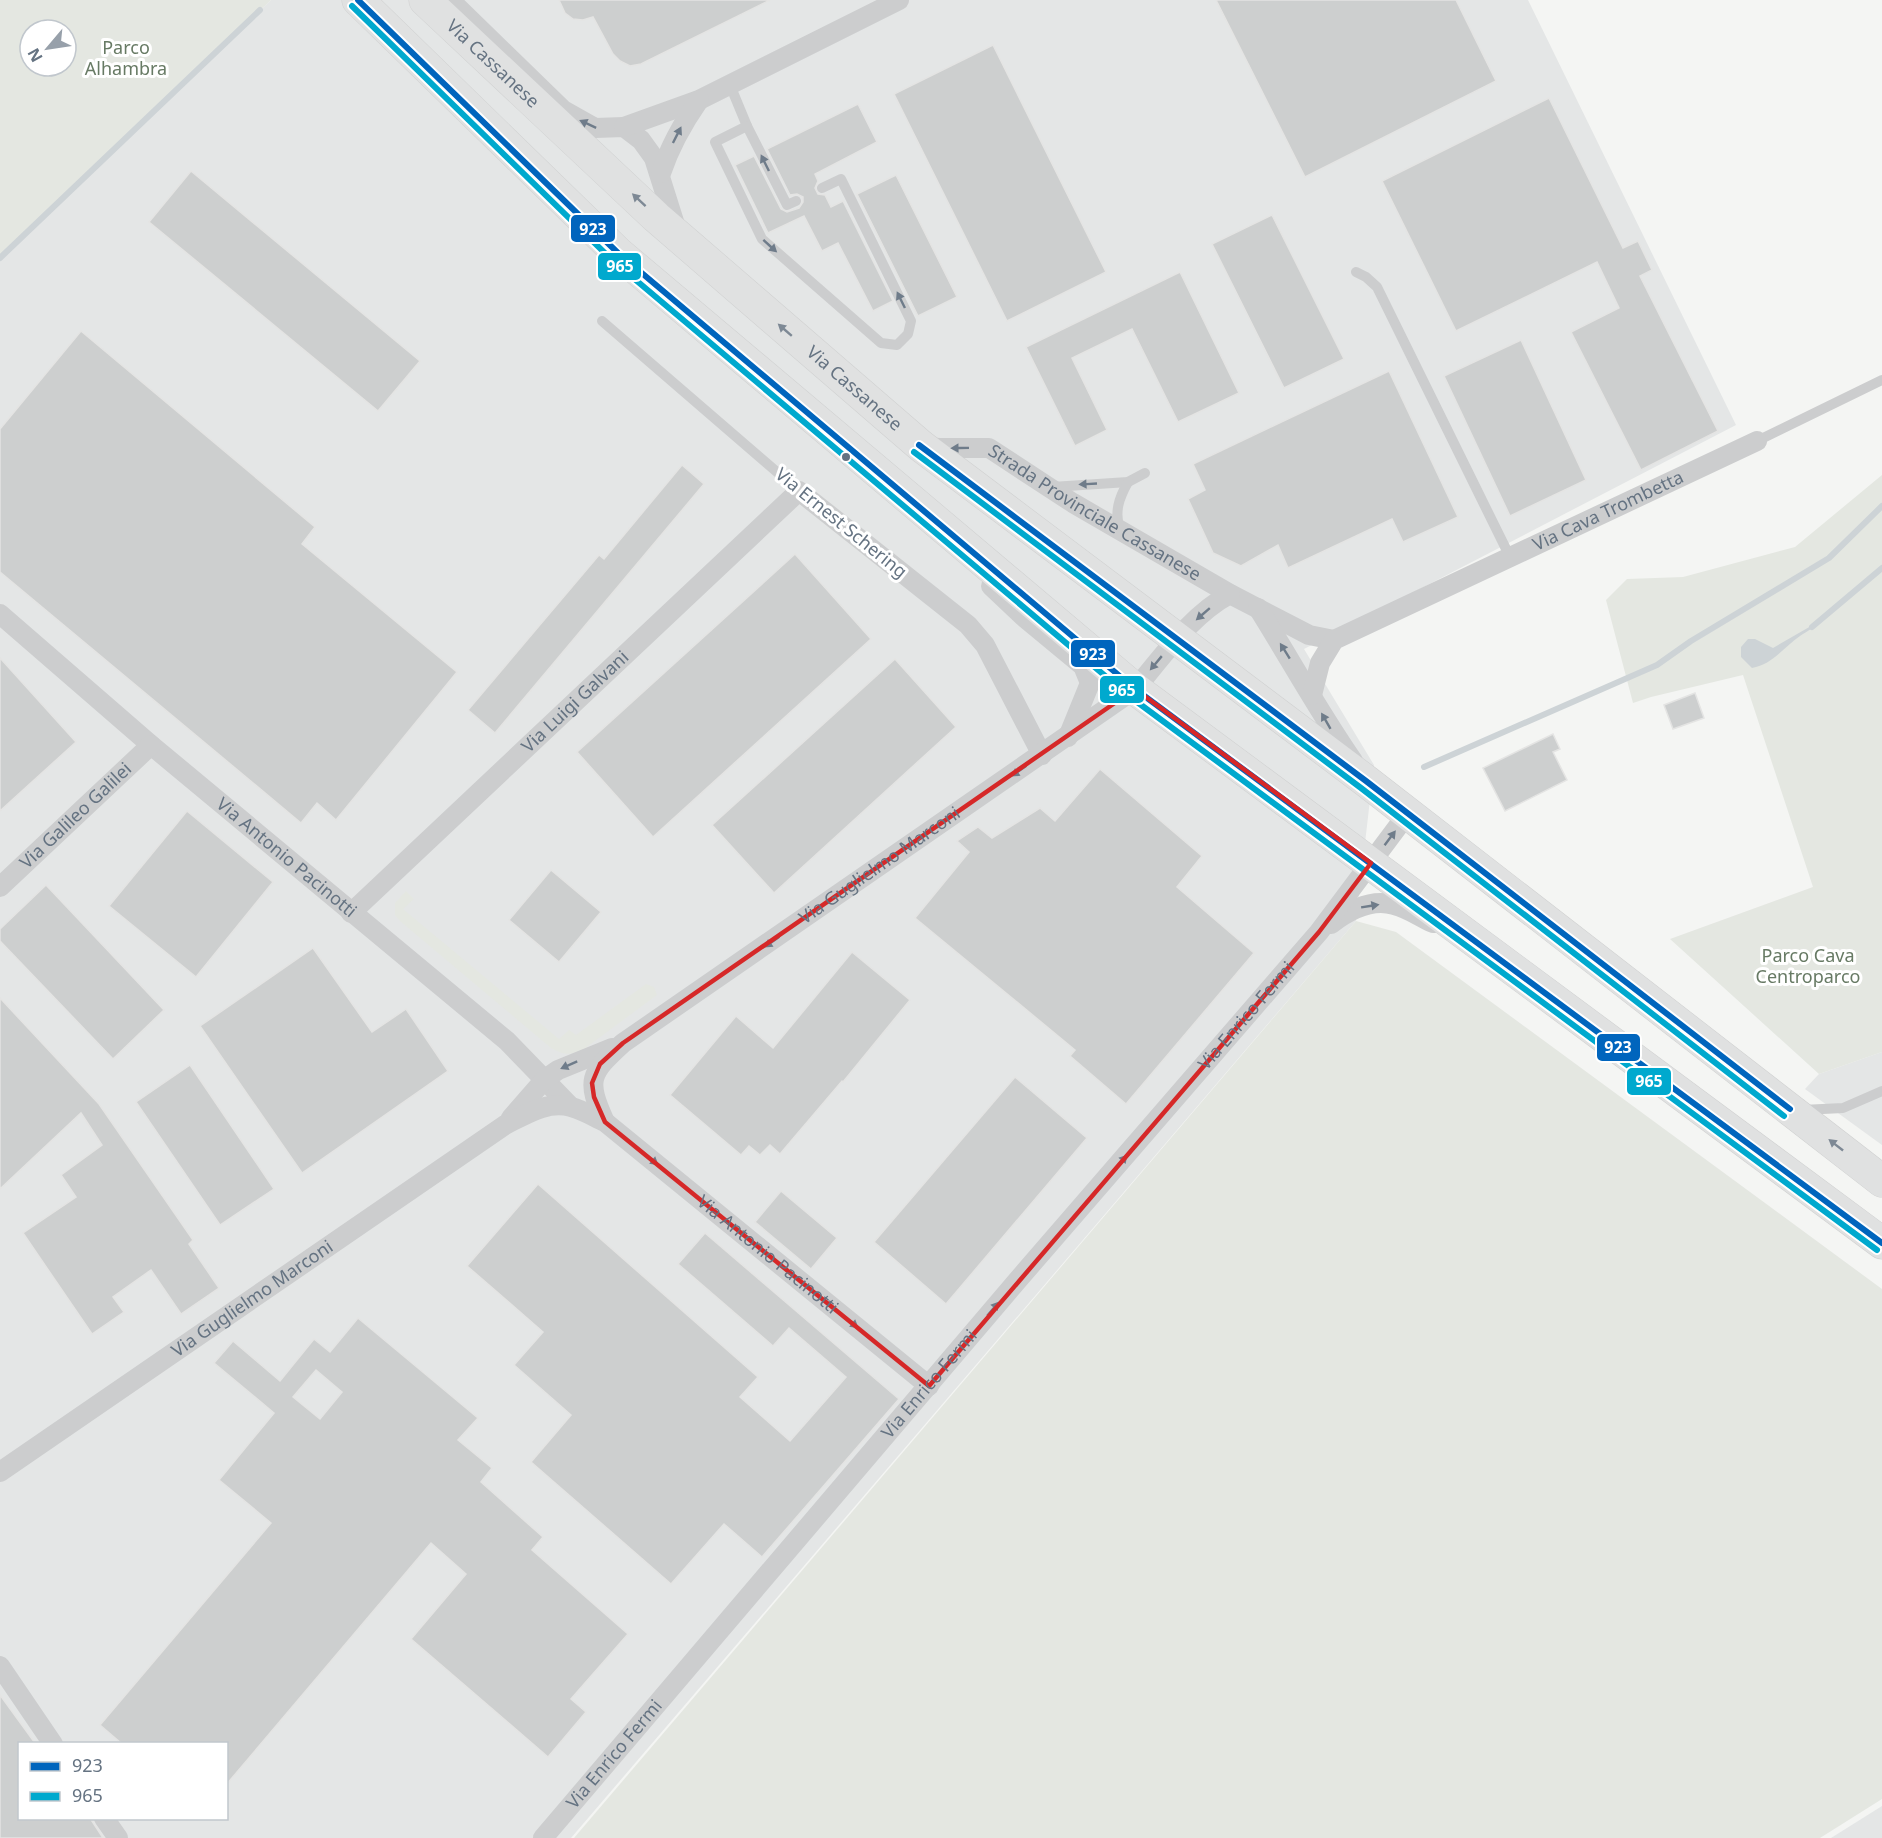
<svg xmlns="http://www.w3.org/2000/svg" width="1882" height="1838" font-family="'Noto Sans',sans-serif">
<rect width="100%" height="100%" fill="#f4f5f3"/>
<g fill="#e4e6e6" fill-rule="evenodd">
<path d="M 271,0 L 1528,0 L 1736,425 L 1304,649 L 1374,765 L 1356,921 L 571,1838 L 0,1838 L 0,258 ZM 20,1744 L 226,1744 L 226,1818 L 20,1818 Z"/>
<path d="M 1882,1052 L 1882,1145 L 1805,1089 L 1819,1074 Z"/>
<path d="M 1882,1806 L 1882,1838 L 1831,1838 Z"/>
</g>
<g fill="#e4e7e1" fill-rule="evenodd">
<path d="M 0,0 L 271,0 L 0,258 ZM 30,30 L 66,30 L 66,66 L 30,66 Z"/>
<path d="M 1882,475 L 1882,1052 L 1819,1074 L 1670,939 L 1813,887 L 1743,675 L 1651,697 L 1633,703 L 1606,600 L 1627,579 L 1683,577 L 1795,547 Z"/>
<path d="M 406,891 L 414,899 L 403,909 L 559,1039 L 569,1030 L 576,1035 L 646,984 L 654,987 L 657,995 L 584,1049 C 571,1056 563,1055 551,1048 L 400,921 L 395,915 L 395,903 Z"/>
<path d="M 1356,921 L 1396,932 L 1882,1289 L 1882,1799 L 1820,1838 L 574,1838 Z"/>
</g>
<path fill="#cdd3d6" d="M 1818,622 C 1813,629 1807,631 1800,636 C 1784,647 1772,665 1752,668 L 1741,657 L 1741,647 L 1748,639 L 1755,639 L 1773,648 Z"/>
<g fill="none" stroke-linecap="round" stroke-linejoin="round">
<g stroke="#cdd3d6" stroke-width="6">
<path d="M 0,258 L 260,10"/>
<path d="M 1812,627 L 1882,568"/>
<path d="M 1424,767 L 1657,665 L 1691,641 L 1829,558 L 1882,506"/>
</g>
</g>
<g fill="#cdcfcf" stroke="#e4e4e3" stroke-width="1.5" fill-rule="evenodd">
<path d="M 559,0 L 770,0 L 641,64 L 630,66 L 620,61 L 613,54 L 593,17 L 583,20 L 573,19 L 565,13 Z"/>
<path d="M 1216,0 L 1456,0 L 1496,81 L 1305,177 Z"/>
<path d="M 993,45 L 1106,272 L 1007,321 L 894,94 Z"/>
<path d="M 1549,98 L 1623,248 L 1638,241 L 1652,270 L 1640,276 L 1718,431 L 1641,470 L 1571,332 L 1619,308 L 1597,262 L 1456,331 L 1382,181 Z"/>
<path d="M 858,104 L 877,142 L 815,174 L 818,181 L 815,188 L 818,194 L 825,195 L 831,207 L 843,201 L 893,301 L 873,311 L 838,243 L 822,251 L 804,216 L 768,233 L 735,165 L 754,156 L 781,209 L 787,212 L 799,208 L 803,202 L 803,197 L 797,194 L 790,195 L 767,149 Z"/>
<path d="M 191,171 L 420,361 L 378,411 L 149,222 Z"/>
<path d="M 896,175 L 957,297 L 918,316 L 857,194 Z"/>
<path d="M 1272,215 L 1344,359 L 1284,388 L 1212,244 Z"/>
<path d="M 1180,272 L 1239,393 L 1178,422 L 1132,329 L 1072,358 L 1107,430 L 1075,446 L 1026,347 Z"/>
<path d="M 81,331 L 315,527 L 302,544 L 457,672 L 336,820 L 317,803 L 301,823 L 0,572 L 0,429 Z"/>
<path d="M 1521,340 L 1586,480 L 1510,516 L 1444,376 Z"/>
<path d="M 1389,371 L 1458,517 L 1403,542 L 1392,519 L 1288,568 L 1278,545 L 1241,566 L 1213,553 L 1188,499 L 1205,490 L 1193,464 Z"/>
<path d="M 682,465 L 704,484 L 495,733 L 468,710 L 599,555 L 604,559 Z"/>
<path d="M 795,554 L 871,639 L 653,837 L 577,752 Z"/>
<path d="M 0,658 L 76,742 L 0,811 Z"/>
<path d="M 895,659 L 956,727 L 774,893 L 712,825 Z"/>
<path d="M 1695,693 L 1704,718 L 1673,729 L 1664,705 Z"/>
<path d="M 1553,734 L 1560,749 L 1553,752 L 1567,780 L 1505,811 L 1483,768 Z"/>
<path d="M 1100,769 L 1202,856 L 1177,887 L 1254,953 L 1126,1104 L 1070,1056 L 1075,1050 L 915,918 L 969,852 L 957,841 L 978,827 L 992,838 L 1040,808 L 1055,821 Z"/>
<path d="M 187,811 L 273,882 L 196,977 L 109,906 Z"/>
<path d="M 551,870 L 601,912 L 559,962 L 509,920 Z"/>
<path d="M 46,885 L 164,1010 L 113,1059 L 0,941 L 0,929 Z"/>
<path d="M 313,948 L 372,1032 L 406,1009 L 448,1071 L 302,1173 L 200,1026 Z"/>
<path d="M 852,952 L 910,1000 L 843,1082 L 842,1081 L 780,1154 L 770,1145 L 760,1155 L 749,1146 L 741,1155 L 670,1095 L 736,1016 L 773,1048 Z"/>
<path d="M 0,998 L 99,1104 L 193,1240 L 189,1244 L 219,1288 L 181,1314 L 151,1270 L 113,1297 L 124,1312 L 92,1334 L 23,1233 L 76,1197 L 61,1175 L 102,1145 L 81,1113 L 0,1189 Z"/>
<path d="M 190,1065 L 274,1189 L 220,1225 L 136,1102 Z"/>
<path d="M 1015,1077 L 1087,1138 L 946,1304 L 874,1242 Z"/>
<path d="M 538,1184 L 758,1377 L 740,1397 L 790,1441 L 846,1377 L 789,1328 L 773,1346 L 678,1264 L 705,1233 L 899,1399 L 762,1557 L 724,1524 L 671,1584 L 531,1462 L 571,1415 L 514,1365 L 543,1332 L 467,1266 Z"/>
<path d="M 781,1191 L 837,1238 L 811,1269 L 755,1222 Z"/>
<path d="M 358,1318 L 478,1418 L 458,1440 L 492,1468 L 481,1482 L 543,1537 L 532,1550 L 628,1634 L 571,1699 L 586,1712 L 548,1757 L 411,1639 L 466,1574 L 431,1543 L 226,1785 L 226,1743 L 121,1743 L 100,1725 L 271,1523 L 219,1480 L 274,1413 L 214,1363 L 233,1341 L 280,1381 L 314,1339 L 330,1352 ZM 316,1370 L 342,1392 L 320,1419 L 293,1397 Z"/>
<path d="M 0,1695 L 35,1743 L 20,1743 L 20,1818 L 90,1818 L 103,1838 L 0,1838 Z"/>
</g>
<g fill="none" stroke-linecap="round" stroke-linejoin="round">
<g stroke="#d0d1d1" stroke-width="33">
<g id="primary">
<path d="M 358,0 L 618,253 L 1135,689 L 1882,1243"/>
<path id="s9" d="M 425,0 L 656,217 L 921,446 L 1366,781 L 1882,1181"/>
</g>
</g>
<g stroke="#cccdce" stroke-width="10">
<path d="M 730,85 L 747,126"/>
<path d="M 796,201 L 787,205 L 747,126 L 715,142 L 762,239 L 881,343 L 897,345 L 908,334 L 911,321 L 841,179 L 822,188"/>
<path d="M 1356,272 L 1366,277 L 1377,287 L 1510,557"/>
<path d="M 602,321 L 799,491"/>
<path d="M 1757,441 L 1882,380"/>
<path d="M 1052,487 L 1128,482 L 1145,473"/>
<path d="M 1120,530 C 1114,512 1119,498 1128,482"/>
<path d="M 1802,1110 L 1843,1108 L 1882,1091"/>
</g>
<g stroke="#cccdce" stroke-width="20">
<path d="M 450,0 L 563,110 L 595,128 L 624,127 L 641,140 L 654,158 L 677,231"/>
<path d="M 624,127 L 699,100 L 899,0"/>
<path d="M 661,173 C 670,146 683,123 699,100"/>
<path id="s1" d="M 923,447 L 940,448 L 989,448 L 1073,503 L 1230,594 L 1309,635 L 1334,640"/>
<path d="M 991,586 L 1025,618 L 1083,666 L 1090,683 L 1068,737"/>
<path d="M 1258,608 C 1290,659 1319,712 1353,761"/>
<path id="s2" d="M 0,614 L 151,745 L 507,1041 L 570,1106"/>
<path id="s3" d="M 1312,695 L 1320,663 L 1334,640 L 1757,441"/>
<path id="s4" d="M 0,887 L 151,745"/>
<path id="s5" d="M 351,913 L 799,491 L 968,625 L 985,645 L 1042,755"/>
<path d="M 1331,924 C 1348,911 1371,898 1394,905 C 1407,908 1420,917 1433,923"/>
<path d="M 511,1118 L 545,1079 L 558,1070 L 612,1048"/>
<path id="s6" d="M 605,1122 C 586,1080 589,1074 623,1043 L 1135,689 C 1163,656 1191,615 1230,594"/>
<path id="s7" d="M 0,1472 L 505,1125 C 525,1115 548,1100 571,1107 C 583,1110 594,1117 605,1122 L 929,1386"/>
<path d="M 0,1666 L 53,1744"/>
<path d="M 104,1818 L 118,1838"/>
<path id="s8" d="M 543,1838 L 1017,1281 L 1319,932 L 1408,813"/>
</g>
<use href="#primary" stroke="#e0e1e1" stroke-width="32"/>
<g stroke="#fff" stroke-width="10">
<g id="bus-1">
<path d="M 358,0 L 618,253 L 1135,689 L 1882,1243"/>
<path d="M 919,445 L 1366,781 L 1790,1109"/>
</g>
</g>
<g stroke="#fff" stroke-width="10">
<g id="bus-2">
<path d="M 352,6 L 612,260 L 1129,696 L 1877,1250"/>
<path d="M 914,452 L 1361,788 L 1784,1116"/>
</g>
</g>
<use href="#bus-1" stroke="#0065bd" stroke-width="6"/>
<use href="#bus-2" stroke="#00a9ce" stroke-width="6"/>
</g>
<defs><path id="oneway-solid" d="M-6-.8H1V-3.2L6.5 0L1 3.2V.8H-6Z" transform="scale(1.5)"/></defs>
<g fill="#6f7c8a">
<use href="#oneway-solid" transform="translate(588 124) rotate(-155)"/>
<use href="#oneway-solid" transform="translate(677 135) rotate(-63)"/>
<use href="#oneway-solid" transform="translate(765 163) rotate(-116)"/>
<use href="#oneway-solid" transform="translate(770 246) rotate(42)"/>
<use href="#oneway-solid" transform="translate(901 300) rotate(-116)"/>
<use href="#oneway-solid" transform="translate(960 448) rotate(179)"/>
<use href="#oneway-solid" transform="translate(1088 484) rotate(177)"/>
<use href="#oneway-solid" transform="translate(1203 614) rotate(139)"/>
<use href="#oneway-solid" transform="translate(1285 651) rotate(-122)"/>
<use href="#oneway-solid" transform="translate(1156 663) rotate(130)"/>
<use href="#oneway-solid" transform="translate(1326 721) rotate(-120)"/>
<use href="#oneway-solid" transform="translate(1019 771) rotate(145)"/>
<use href="#oneway-solid" transform="translate(1390 838) rotate(-53)"/>
<use href="#oneway-solid" transform="translate(1370 906) rotate(-9)"/>
<use href="#oneway-solid" transform="translate(772 942) rotate(145)"/>
<use href="#oneway-solid" transform="translate(569 1065) rotate(156)"/>
<use href="#oneway-solid" transform="translate(651 1159) rotate(39)"/>
<use href="#oneway-solid" transform="translate(1121 1162) rotate(-49)"/>
<use href="#oneway-solid" transform="translate(993 1309) rotate(-50)"/>
<use href="#oneway-solid" transform="translate(851 1322) rotate(39)"/>
</g>
<g fill="#7e8995">
<use href="#oneway-solid" transform="translate(639 200) rotate(-137)"/>
<use href="#oneway-solid" transform="translate(785 330) rotate(-139)"/>
<use href="#oneway-solid" transform="translate(1836 1145) rotate(-142)"/>
</g>
<path fill="none" stroke="#d62828" stroke-width="4.5" stroke-linejoin="round" d="M 1135,689 L 1371,863 L 1319,932 L 929,1386 L 605,1122 L 594,1097 L 592,1083 L 600,1064 L 623,1043 Z"/>
<circle fill="#657382" stroke="#fff" stroke-width="2" cx="846" cy="457" r="5"/>
<g text-anchor="middle" stroke-width="6" stroke-linejoin="round" paint-order="stroke">
<g font-size="18" fill="#677a64" stroke="#fff">
<text x="126" y="54">Parco<tspan x="126" dy="21">Alhambra</tspan></text>
<text x="1808" y="962">Parco Cava<tspan x="1808" dy="21">Centroparco</tspan></text>
</g>
<g font-size="18" fill="#657382" stroke="#fff">
<text dy="6" stroke="none"><textPath href="#s9" startOffset="93">Via Cassanese</textPath></text>
<text dy="6" stroke="none"><textPath href="#s9" startOffset="579">Via Cassanese</textPath></text>
<text dy="6" stroke="none"><textPath href="#s3" startOffset="363">Via Cava Trombetta</textPath></text>
<text dy="6" stroke="none"><textPath href="#s1" startOffset="190">Strada Provinciale Cassanese</textPath></text>
<text transform="translate(841 523) rotate(39)" y="6">Via Ernest Schering</text>
<text dy="6" stroke="none"><textPath href="#s5" startOffset="308">Via Luigi Galvani</textPath></text>
<text dy="6" stroke="none"><textPath href="#s4" startOffset="104">Via Galileo Galilei</textPath></text>
<text dy="6" stroke="none"><textPath href="#s2" startOffset="376">Via Antonio Pacinotti</textPath></text>
<text dy="6" stroke="none"><textPath href="#s6" startOffset="404">Via Guglielmo Marconi</textPath></text>
<text dy="6" stroke="none"><textPath href="#s8" startOffset="1082">Via Enrico Fermi</textPath></text>
<text dy="6" stroke="none"><textPath href="#s7" startOffset="930">Via Antonio Pacinotti</textPath></text>
<text dy="6" stroke="none"><textPath href="#s7" startOffset="306">Via Guglielmo Marconi</textPath></text>
<text dy="6" stroke="none"><textPath href="#s8" startOffset="596">Via Enrico Fermi</textPath></text>
<text dy="6" stroke="none"><textPath href="#s8" startOffset="110">Via Enrico Fermi</textPath></text>
</g>
</g>
<g stroke="#fff" stroke-width="2">
<rect x="570" y="214" width="46" height="29" rx="6" fill="#0065bd"/>
<rect x="597" y="252" width="45" height="29" rx="6" fill="#00a9ce"/>
<rect x="1070" y="639" width="46" height="29" rx="6" fill="#0065bd"/>
<rect x="1099" y="675" width="46" height="29" rx="6" fill="#00a9ce"/>
<rect x="1596" y="1033" width="45" height="29" rx="6" fill="#0065bd"/>
<rect x="1626" y="1067" width="46" height="29" rx="6" fill="#00a9ce"/>
</g>
<g font-size="16" text-anchor="middle" font-weight="bold" fill="#fff">
<text x="593" y="235">923</text>
<text x="620" y="272">965</text>
<text x="1093" y="660">923</text>
<text x="1122" y="696">965</text>
<text x="1618" y="1053">923</text>
<text x="1649" y="1087">965</text>
</g>
<rect x="18" y="1742" width="210" height="78" fill="#ffffff" stroke="#c1c7cd" stroke-width="1.5"/>
<rect x="30" y="1762" width="30" height="9" fill="#0065bd" stroke="#c1c7cd" stroke-width="1.5"/>
<text x="72" y="1772" font-size="18" fill="#657382">923</text>
<rect x="30" y="1792" width="30" height="9" fill="#00a9ce" stroke="#c1c7cd" stroke-width="1.5"/>
<text x="72" y="1802" font-size="18" fill="#657382">965</text>
<g transform="translate(48 48) rotate(241)"><circle r="28" fill="#ffffff" stroke="#c1c7cd" stroke-width="1.5"/>
<path d="M0-4.5L10 22L0 15L-10 22Z" fill="#97a0aa"/>
<text y="-9" font-size="16" font-weight="bold" text-anchor="middle" fill="#657382">N</text>
</g>
</svg>
